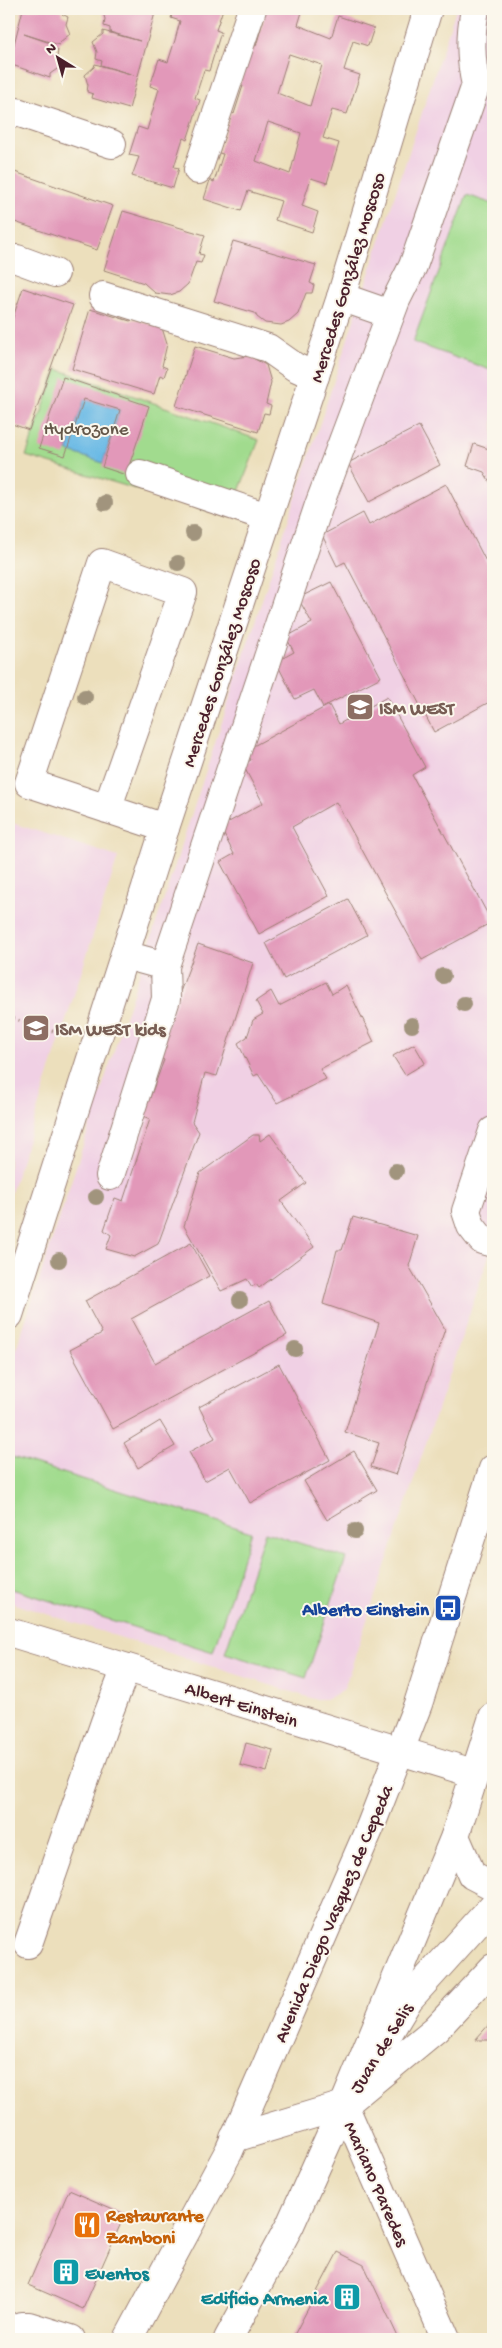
<svg xmlns="http://www.w3.org/2000/svg" width="502" height="2348" font-family="'Gochi Hand',sans-serif">
<rect width="100%" height="100%" fill="#fbf7ec"/>
<filter id="ink" filterUnits="userSpaceOnUse"><feTurbulence type="fractalNoise" baseFrequency=".02" numOctaves="2"/><feDisplacementMap in="SourceGraphic" scale="10" xChannelSelector="R" yChannelSelector="G"/><feConvolveMatrix kernelMatrix="1 2 1 2 8 2 1 2 1" color-interpolation-filters="sRGB"/></filter>
<filter id="wash" filterUnits="userSpaceOnUse"><feTurbulence type="fractalNoise" baseFrequency=".0096" numOctaves="4" result="noise"/><feDisplacementMap in="SourceGraphic" scale="20" xChannelSelector="R" yChannelSelector="G"/><feGaussianBlur stdDeviation="1.12" result="paint"/><feColorMatrix in="noise" values="0 0 0 0 0 0 0 0 0 0 0 0 0 0 0 0 0 1.4 0 .05"/><feComposite in="paint" operator="in"/></filter>
<g filter="url(#wash)">
<rect width="100%" height="100%" fill="#ecdfbc"/>
<g fill="#f0d0e4">
<path d="M 456,9 L 493,9 L 493,1243 L 344,1689 L 328,1699 L 314,1699 L 9,1602 L 9,1371 Z"/>
<path d="M 9,822 L 118,857 L 9,1199 Z"/>
</g>
<g fill="#a1db8e" stroke="#767d5c">
<path d="M 467,195 L 493,204 L 493,371 L 413,342 Z"/>
<path d="M 57,369 L 259,440 L 229,517 L 26,456 Z"/>
<path d="M 9,1456 L 251,1532 L 213,1652 L 9,1588 Z"/>
<path d="M 265,1532 L 346,1558 L 306,1678 L 225,1653 Z"/>
</g>
<path fill="#6abae5" stroke="#5a6c88" d="M 84,399 L 120,410 L 103,463 L 67,451 Z"/>
<g id="blocks">
<g fill="#e298b9" fill-rule="evenodd">
<path d="M 23,9 L 56,9 L 62,11 L 62,14 L 68,17 L 66,24 L 70,34 L 60,42 L 59,45 L 24,34 L 53,44 L 52,47 L 58,50 L 57,57 L 60,67 L 50,74 L 50,78 L 9,64 Z"/>
<path d="M 102,9 L 156,9 L 129,109 L 92,98 L 93,94 L 87,92 L 88,85 L 85,75 L 94,67 L 95,64 L 134,75 L 101,65 L 102,61 L 96,59 L 97,52 L 93,42 L 103,34 L 103,31 L 140,41 L 110,32 L 110,28 L 104,26 L 105,19 Z"/>
<path d="M 174,9 L 223,9 L 216,30 L 221,32 L 209,71 L 204,70 L 195,98 L 200,100 L 187,140 L 183,138 L 174,167 L 179,168 L 173,188 L 132,176 L 139,157 L 129,155 L 138,127 L 147,130 L 159,89 L 150,86 L 159,59 L 168,62 L 175,40 L 180,21 L 171,18 Z"/>
<path d="M 263,9 L 303,9 L 298,25 L 331,38 L 338,16 L 374,28 L 368,46 L 353,41 L 344,70 L 360,75 L 347,114 L 332,110 L 323,138 L 339,143 L 327,183 L 311,178 L 302,206 L 318,212 L 312,232 L 275,220 L 281,201 L 248,191 L 241,211 L 204,199 L 210,180 L 214,182 L 223,154 L 219,153 L 231,112 L 234,114 L 243,86 L 239,85 L 252,44 L 256,46 L 264,18 L 260,17 ZM 289,54 L 322,65 L 310,106 L 277,93 ZM 268,122 L 301,133 L 290,174 L 256,161 Z"/>
<path d="M 9,170 L 113,206 L 97,250 L 9,220 Z"/>
<path d="M 123,211 L 205,235 L 199,254 L 204,255 L 201,263 L 196,262 L 188,284 L 179,292 L 170,295 L 155,293 L 144,283 L 104,270 Z"/>
<path d="M 233,241 L 316,265 L 310,283 L 314,285 L 312,293 L 306,293 L 298,314 L 289,322 L 281,325 L 265,323 L 257,317 L 255,313 L 214,301 Z"/>
<path d="M 23,288 L 73,305 L 29,430 L 9,423 L 9,329 Z"/>
<path d="M 90,309 L 130,321 L 134,319 L 162,328 L 167,344 L 162,366 L 167,368 L 164,377 L 160,375 L 154,394 L 72,369 Z"/>
<path d="M 195,346 L 234,358 L 249,356 L 266,365 L 271,382 L 266,404 L 271,406 L 269,414 L 264,413 L 258,432 L 176,406 Z"/>
<path d="M 63,377 L 149,406 L 126,475 L 102,467 L 120,410 L 84,399 L 65,456 L 39,448 Z"/>
<path d="M 419,426 L 440,465 L 369,502 L 348,463 Z"/>
<path d="M 474,444 L 489,449 L 493,446 L 493,487 L 484,472 L 467,466 Z"/>
<path d="M 446,484 L 493,575 L 493,700 L 434,732 L 345,562 L 337,566 L 322,535 L 363,513 L 369,525 Z"/>
<path d="M 331,582 L 381,677 L 323,707 L 314,690 L 295,699 L 276,662 L 294,652 L 286,637 L 312,623 L 298,598 Z"/>
<path d="M 387,697 L 425,767 L 412,775 L 492,922 L 422,960 L 336,802 L 292,827 L 329,896 L 259,934 L 220,862 L 234,854 L 220,827 L 263,803 L 243,765 L 251,760 L 246,750 L 329,705 L 339,724 Z"/>
<path d="M 348,899 L 367,935 L 284,979 L 266,943 Z"/>
<path d="M 198,944 L 253,963 L 217,1076 L 205,1073 L 192,1122 L 199,1132 L 158,1244 L 134,1257 L 106,1249 L 111,1235 L 104,1230 L 115,1198 L 123,1201 L 150,1119 L 143,1116 L 164,1060 L 156,1056 Z"/>
<path d="M 326,982 L 332,994 L 346,985 L 374,1042 L 320,1069 L 326,1079 L 277,1103 L 258,1074 L 254,1076 L 238,1043 L 247,1037 L 253,1020 L 263,1014 L 256,1001 L 271,991 L 279,1006 Z"/>
<path d="M 414,1044 L 425,1063 L 405,1075 L 393,1056 Z"/>
<path d="M 270,1134 L 306,1183 L 281,1201 L 314,1247 L 259,1288 L 256,1284 L 252,1287 L 247,1279 L 221,1291 L 184,1226 L 200,1173 L 253,1135 L 259,1135 L 260,1141 Z"/>
<path d="M 353,1217 L 418,1236 L 409,1266 L 445,1329 L 396,1475 L 371,1467 L 379,1443 L 345,1432 L 379,1323 L 323,1304 L 337,1250 L 342,1250 Z"/>
<path d="M 191,1243 L 209,1276 L 131,1319 L 155,1363 L 269,1301 L 287,1335 L 113,1429 L 70,1350 L 102,1333 L 85,1301 Z"/>
<path d="M 279,1364 L 330,1460 L 250,1503 L 230,1467 L 205,1481 L 189,1452 L 215,1438 L 199,1407 Z"/>
<path d="M 160,1421 L 175,1446 L 138,1468 L 124,1443 Z"/>
<path d="M 354,1451 L 377,1490 L 327,1520 L 304,1481 Z"/>
<path d="M 246,1743 L 273,1750 L 267,1772 L 240,1765 Z"/>
<path d="M 493,2020 L 493,2040 L 475,2040 Z"/>
<path d="M 69,2190 L 125,2214 L 83,2309 L 28,2285 Z"/>
<path d="M 338,2252 L 364,2265 L 399,2339 L 292,2339 Z"/>
</g>
</g>
</g>
<g filter="url(#ink)">
<use href="#blocks" fill-opacity="0" stroke="#9b7f74" stroke-width="1"/>
<g fill="none" stroke-linecap="round" stroke-linejoin="round">
<g stroke="#9b7f74" stroke-width="30">
<g id="minor">
<path d="M 9,115 L 17,112 L 112,144"/>
<path d="M 198,170 L 252,9"/>
<path d="M 17,259 L 55,273"/>
<path d="M 103,296 L 268,348 L 295,367 L 315,376"/>
<path d="M 341,297 L 390,314"/>
<path d="M 140,474 L 267,517"/>
<path d="M 107,809 L 183,592 L 102,563 L 29,783 L 165,828"/>
<path d="M 125,955 L 165,966 L 319,505 L 396,300 L 413,266 L 476,85 C 470,58 470,36 475,9"/>
<path d="M 493,1131 L 466,1211 L 471,1226 L 482,1240 L 493,1243"/>
<path d="M 110,1176 L 166,999 L 165,966"/>
<path d="M 9,1315 L 165,828 L 341,297 L 428,9"/>
<path d="M 9,1632 L 476,1774"/>
<path d="M 28,1944 L 105,1722 L 126,1668"/>
<path d="M 13,2339 L 21,2326 L 29,2326 L 71,2339"/>
</g>
</g>
<g stroke="#9b7f74" stroke-width="30">
<g id="major">
<path d="M 455,1836 L 472,1875 L 493,1886"/>
<path d="M 388,2034 L 409,1999 L 493,1906"/>
<path d="M 344,2105 L 446,2339"/>
<path d="M 234,2138 L 344,2105 L 436,2029 L 493,1968"/>
<path d="M 128,2339 L 229,2151 L 371,1825 L 418,1704 L 493,1469"/>
<path d="M 228,2339 L 290,2225 L 344,2105 L 455,1836 L 493,1717"/>
</g>
</g>
<path stroke="#9b7f74" stroke-width="3" stroke-dasharray="1 4" stroke-linecap="butt" d="M 9,1017 L 68,1036"/>
<use href="#minor" stroke="#fff" stroke-width="28"/>
<use href="#major" stroke="#fff" stroke-width="28"/>
</g>
<g fill="#a1947d">
<circle cx="105" cy="503" r="8"/>
<circle cx="193" cy="533" r="8"/>
<circle cx="178" cy="563" r="8"/>
<circle cx="85" cy="697" r="8"/>
<circle cx="443" cy="976" r="8"/>
<circle cx="464" cy="1004" r="8"/>
<circle cx="412" cy="1025" r="8"/>
<circle cx="396" cy="1171" r="8"/>
<circle cx="96" cy="1197" r="8"/>
<circle cx="59" cy="1260" r="8"/>
<circle cx="240" cy="1300" r="8"/>
<circle cx="295" cy="1349" r="8"/>
<circle cx="355" cy="1531" r="8"/>
</g>
</g>
<defs>
<g id="school-square" transform="scale(1.4375)"><rect x="-9" y="-9" width="18" height="18" rx="4" fill="#8d6e63" stroke="#fbf7ec"/><path d="M0-5L7-2L0 1L-7-2ZM-4 1L0 2.5L4 1V4Q0 6-4 4Z" fill="#fff"/></g>
<g id="bus-square" transform="scale(1.4375)"><rect x="-9" y="-9" width="18" height="18" rx="4" fill="#1a4fb4" stroke="#fbf7ec"/><path d="M-5-6H5V4H4V6H2V4H-2V6H-4V4H-5ZM-3.5-4V0h7V-4ZM-3.5 1.2v1.5H-2V1.2ZM2 1.2v1.5H3.5V1.2Z" fill="#fff"/></g>
<g id="restaurant-square" transform="scale(1.4375)"><rect x="-9" y="-9" width="18" height="18" rx="4" fill="#e8710a" stroke="#fbf7ec"/><path d="M-5-6h1v4h1v-4h1v4h1v-4h1v5L-1.5 .5V6h-2V.5L-5-1ZM5-6V6H3V1.5H1.5Q1.5-4 5-6Z" fill="#fff"/></g>
<g id="building-square" transform="scale(1.4375)"><rect x="-9" y="-9" width="18" height="18" rx="4" fill="#0f9aa8" stroke="#fbf7ec"/><path d="M-4-6H4V6H1V3H-1V6H-4ZM-2.5-4.3h1.7v1.8h-1.7ZM.8-4.3h1.7v1.8H.8ZM-2.5-1h1.7V.8h-1.7ZM.8-1h1.7V.8H.8Z" fill="#fff"/></g>
</defs>
<g fill-rule="evenodd">
<use href="#school-square" x="360" y="707"/>
<use href="#school-square" x="36" y="1028"/>
<use href="#bus-square" x="448" y="1608"/>
<use href="#restaurant-square" x="87" y="2225"/>
<use href="#building-square" x="66" y="2272"/>
<use href="#building-square" x="347" y="2297"/>
</g>
<g text-anchor="middle" stroke-width="4" stroke-linejoin="round" paint-order="stroke">
<g font-size="19" fill="#4a1f2b" stroke="#fbf7ec">
<text transform="translate(346 277) rotate(-73)" y="7">Mercedes González Moscoso</text>
<text transform="translate(220 662) rotate(-72)" y="7">Mercedes González Moscoso</text>
<text transform="translate(242 1703) rotate(17)" y="7">Albert Einstein</text>
<text transform="translate(332 1913) rotate(-67)" y="7">Avenida Diego Vasquez de Cepeda</text>
<text transform="translate(380 2047) rotate(-58)" y="7">Juan de Selis</text>
<text transform="translate(378 2183) rotate(66)" y="7">Mariano Paredes</text>
</g>
<g font-size="19" fill="#645749" stroke="#fbf7ec">
<text x="86" y="434">Hydrozone</text>
</g>
<g font-size="19" font-weight="bold" fill="#785e54" stroke="#fbf7ec" text-anchor="start">
<text x="379" y="714">ISM WEST</text>
<text x="55" y="1035">ISM WEST kids</text>
</g>
<g font-size="19" font-weight="bold" fill="#164399" stroke="#fbf7ec" text-anchor="end">
<text x="429" y="1615">Alberto Einstein</text>
</g>
<g font-size="19" font-weight="bold" fill="#c56008" stroke="#fbf7ec" text-anchor="start">
<text x="106" y="2221">Restaurante<tspan x="106" dy="22">Zamboni</tspan></text>
</g>
<g font-size="19" font-weight="bold" fill="#0d838f" stroke="#fbf7ec" text-anchor="start">
<text x="85" y="2279">Eventos</text>
<text x="328" y="2304" text-anchor="end">Edificio Armenia</text>
</g>
</g>
<rect width="502" height="2348" fill="none" stroke="#fbf7ec" stroke-width="30"/>
<g transform="translate(58 58) rotate(323)" stroke="#fbf7ec" stroke-width="4" paint-order="stroke">
<path d="M0-4L9 19L0 12L-9 19Z" fill="#4a1f2b"/>
<text y="-8" font-size="14" font-weight="bold" text-anchor="middle" fill="#4a1f2b">N</text>
</g>
</svg>
